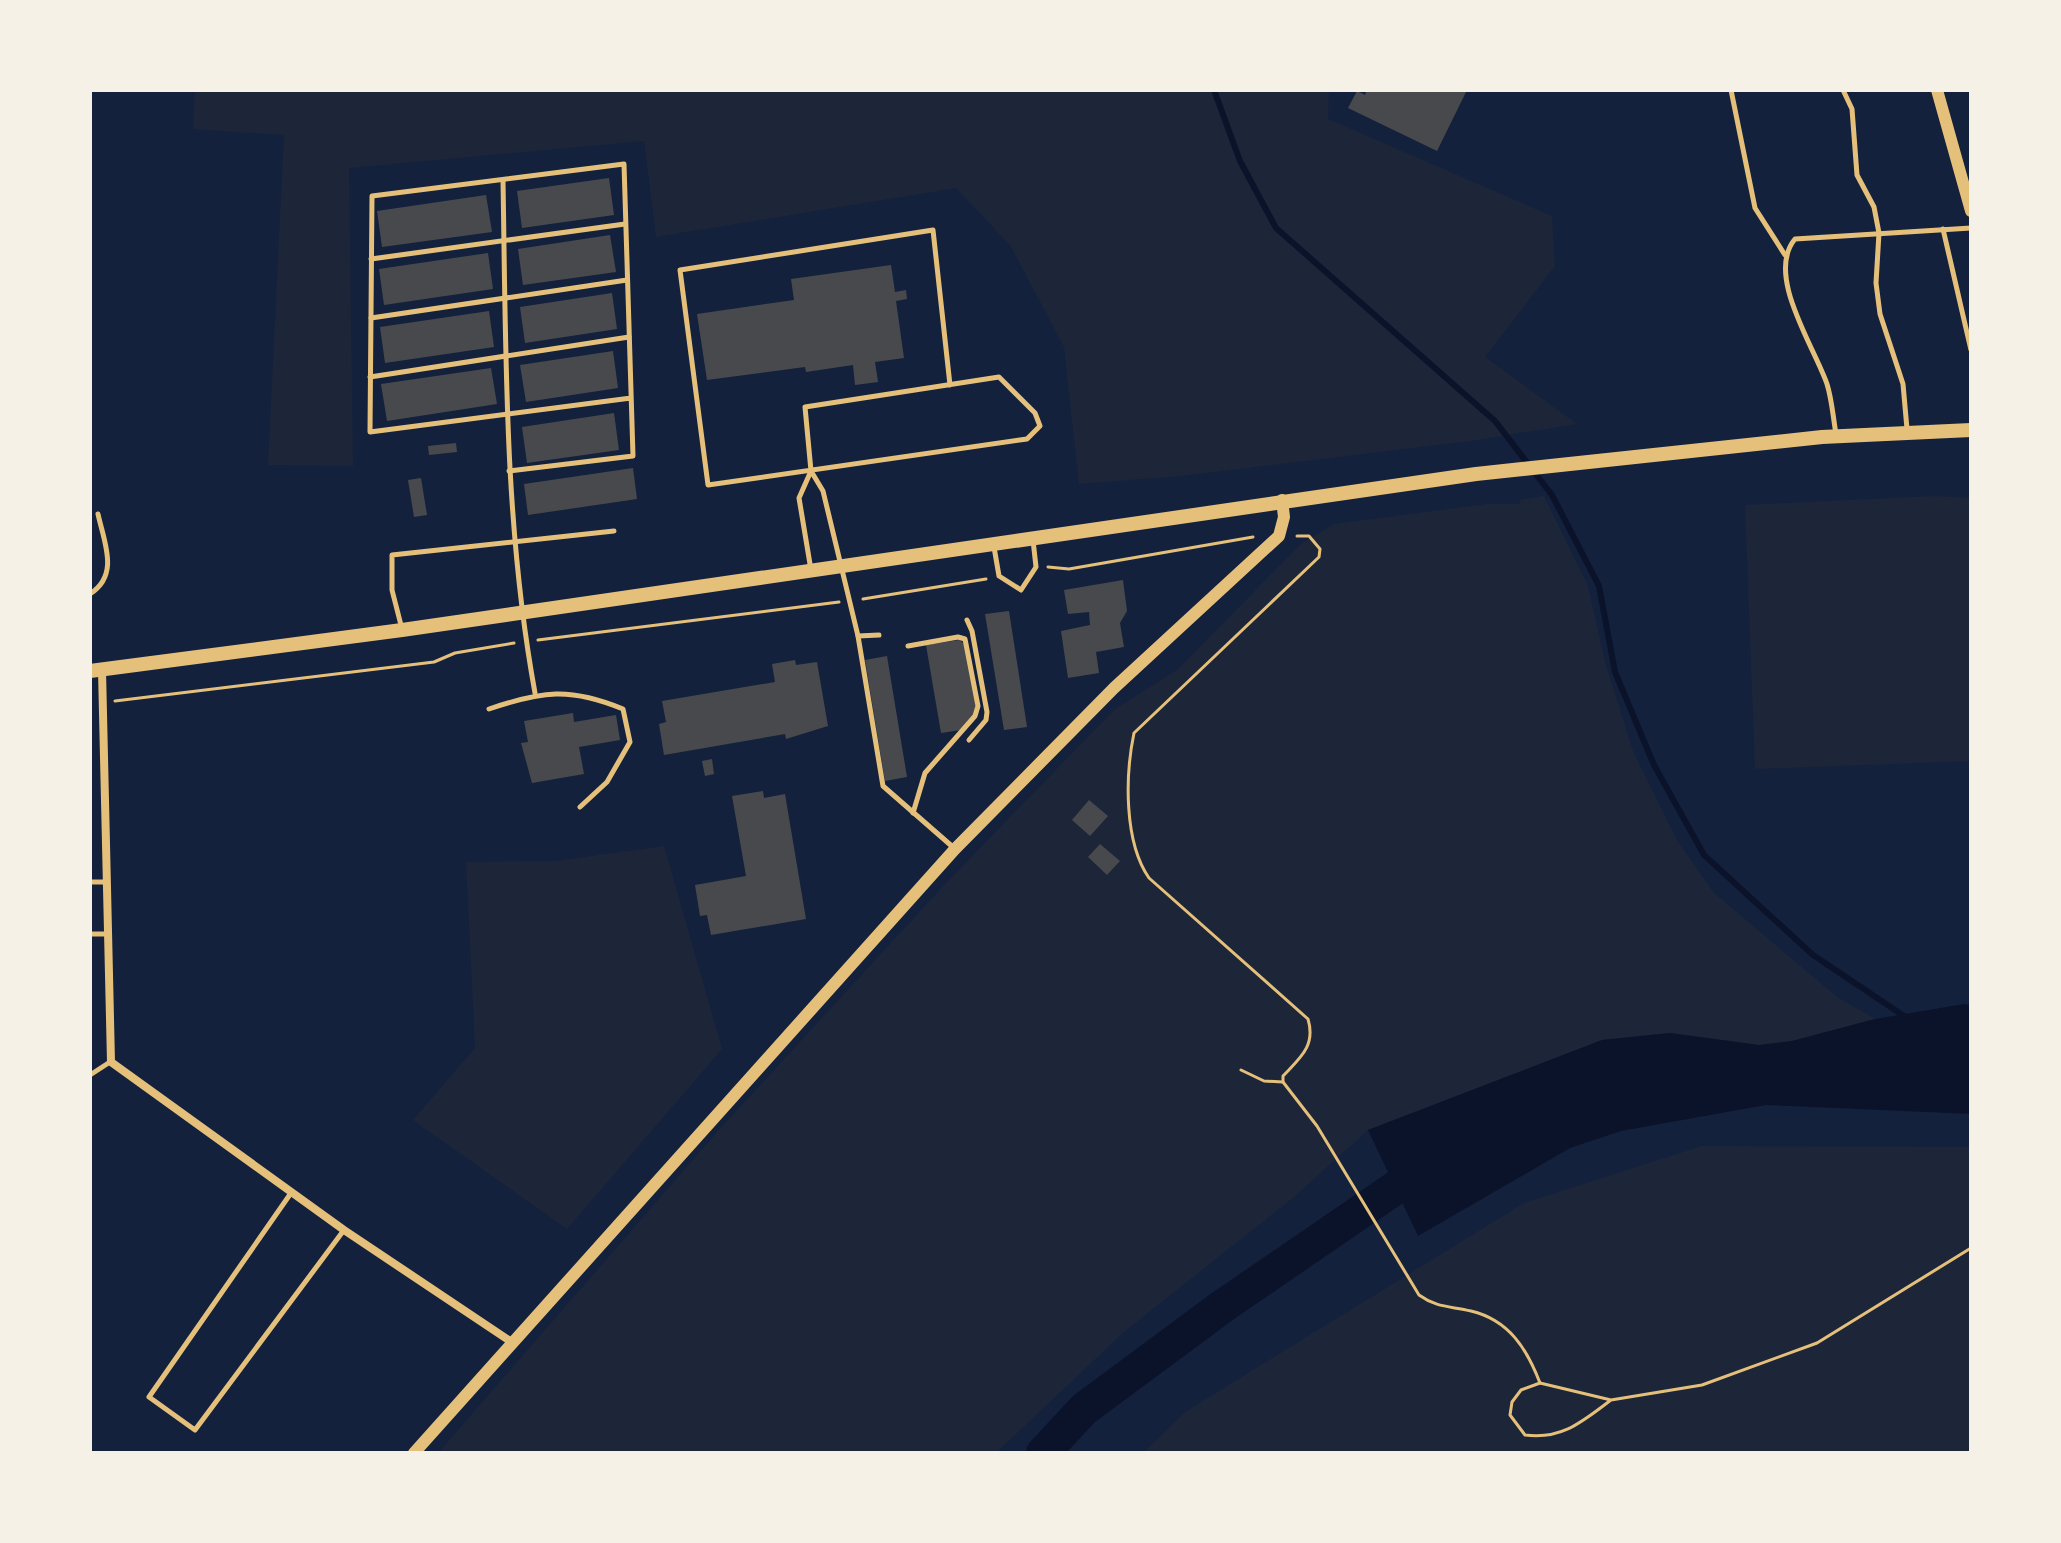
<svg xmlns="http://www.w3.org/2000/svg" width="2061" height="1543" font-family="'Noto Sans',sans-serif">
<rect width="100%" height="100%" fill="#14213d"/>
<g fill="#1d2539">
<path d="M 195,90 L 1329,90 L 1328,119 L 1552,216 L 1555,266 L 1485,357 L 1577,424 L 1470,441 L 1181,476 L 1079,484 L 1064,347 L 1010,245 L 956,188 L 656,237 L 644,141 L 349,168 L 353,466 L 268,465 L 284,135 L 193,129 Z"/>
<path d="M 1544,496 L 1588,586 L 1605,662 L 1633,751 L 1678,842 L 1714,893 L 1837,997 L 1875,1019 L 1792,1041 L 1759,1045 L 1670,1033 L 1602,1040 L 1368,1130 L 1294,1197 L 1125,1331 L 996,1453 L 438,1453 L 718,1131 L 946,883 L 1115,709 L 1177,670 L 1301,544 L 1334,524 L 1486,504 L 1520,504 L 1519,500 Z"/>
<path d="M 1935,496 L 1971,498 L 1971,761 L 1755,769 L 1745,505 Z"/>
<path d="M 664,846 L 722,1049 L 567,1229 L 413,1120 L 475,1048 L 466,862 L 556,861 Z"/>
<path d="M 1702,1146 L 1971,1147 L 1971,1453 L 1143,1453 L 1185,1412 L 1524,1203 Z"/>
</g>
<path fill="#0b132b" d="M 1964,1004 L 1971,1005 L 1971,1114 L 1766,1105 L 1621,1131 L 1570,1148 L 1418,1236 L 1368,1130 L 1602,1040 L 1670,1033 L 1759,1045 L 1792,1041 L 1875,1019 Z"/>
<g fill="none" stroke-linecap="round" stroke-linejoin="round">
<path stroke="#0b132b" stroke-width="6" d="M 1214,90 L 1240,161 L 1276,228 L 1495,421 L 1552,495 L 1599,586 L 1615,672 L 1654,765 L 1704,855 L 1813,955 L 1907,1018"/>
<path stroke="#0b132b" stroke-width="34" d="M 1043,1453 L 1084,1409 L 1223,1306 L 1433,1162"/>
</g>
<g fill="#48494c">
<path d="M 1367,90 L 1467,90 L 1437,151 L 1348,108 L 1357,91 L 1365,95 Z"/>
<path d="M 609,178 L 614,215 L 522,228 L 517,191 Z"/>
<path d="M 486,195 L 492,232 L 382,247 L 377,211 Z"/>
<path d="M 610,235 L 616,272 L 523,285 L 518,249 Z"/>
<path d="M 488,253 L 493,289 L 384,305 L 379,269 Z"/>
<path d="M 891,265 L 895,292 L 906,290 L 907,299 L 896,301 L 904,358 L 875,362 L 878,382 L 855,385 L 853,365 L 806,372 L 805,367 L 707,380 L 697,314 L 794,300 L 791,279 Z"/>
<path d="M 612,293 L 617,329 L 525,343 L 520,307 Z"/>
<path d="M 489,311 L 494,347 L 385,363 L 380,327 Z"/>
<path d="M 613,351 L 618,388 L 526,402 L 520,365 Z"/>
<path d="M 491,368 L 497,404 L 387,421 L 381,384 Z"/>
<path d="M 614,413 L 619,450 L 527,463 L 522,427 Z"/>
<path d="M 456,443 L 457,452 L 429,455 L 428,446 Z"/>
<path d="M 633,468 L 637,499 L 528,515 L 524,484 Z"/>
<path d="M 421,478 L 427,515 L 414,517 L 408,480 Z"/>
<path d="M 1123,580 L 1127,611 L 1120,623 L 1124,647 L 1096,652 L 1099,673 L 1068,678 L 1061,631 L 1090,625 L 1089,612 L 1068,614 L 1064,590 Z"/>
<path d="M 1009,611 L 1027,727 L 1004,730 L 985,614 Z"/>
<path d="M 959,640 L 966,645 L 977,711 L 961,730 L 941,733 L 926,645 Z"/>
<path d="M 887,656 L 907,777 L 885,781 L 865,660 Z"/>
<path d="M 795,660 L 796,665 L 817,662 L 828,726 L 786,739 L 785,734 L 664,755 L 659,724 L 666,722 L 662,701 L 775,682 L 772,664 Z"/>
<path d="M 573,713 L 574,722 L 616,715 L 620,740 L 579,747 L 584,774 L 532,783 L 521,743 L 528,742 L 524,721 Z"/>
<path d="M 712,759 L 714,774 L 705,776 L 702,761 Z"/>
<path d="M 763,791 L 764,798 L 785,794 L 806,919 L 711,935 L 707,915 L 700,916 L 695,885 L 746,876 L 732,796 Z"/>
<path d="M 1089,800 L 1108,816 L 1090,836 L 1072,820 Z"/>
<path d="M 1100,844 L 1120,861 L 1107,875 L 1088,857 Z"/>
</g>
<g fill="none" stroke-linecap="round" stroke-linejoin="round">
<g stroke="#e5c07b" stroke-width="3">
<path d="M 1297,536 L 1309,536 L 1320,549 L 1319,557 L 1134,733 C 1125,776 1124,842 1149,878 L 1308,1019 C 1316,1046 1300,1058 1283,1076 L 1283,1082 L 1317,1126 L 1419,1295 C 1437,1308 1450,1306 1471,1311 C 1509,1320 1527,1349 1540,1383"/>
<path d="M 1048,567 L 1069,569 L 1253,537"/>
<path d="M 863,599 L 986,579"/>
<path d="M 538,640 L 839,602"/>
<path d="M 115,701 L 434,662 L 455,653 L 514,643"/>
<path d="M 1241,1070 L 1264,1081 L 1283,1082"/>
<path d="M 1611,1400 C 1583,1421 1562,1440 1525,1435 L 1510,1415 L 1512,1402 L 1521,1390 L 1540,1383 L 1611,1400 L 1702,1385 L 1817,1343 L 1971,1248"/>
</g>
<g stroke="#e5c07b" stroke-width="5">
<path d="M 1731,90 L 1755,208 L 1785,255"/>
<path d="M 1843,90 L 1852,109 L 1857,175 L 1874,207 L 1879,233 L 1876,283 L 1880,314 L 1903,384 L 1907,429"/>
<path d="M 503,180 C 506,352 504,524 535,693"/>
<path d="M 1943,229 L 1971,350"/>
<path d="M 371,259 L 625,224"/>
<path d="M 371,318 L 627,280"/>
<path d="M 370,377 L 629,337"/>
<path d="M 1836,434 C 1833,417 1832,400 1827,384 C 1814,346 1765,275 1795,239 L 1971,228"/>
<path d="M 509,471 L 633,456 C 630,359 627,261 624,164 L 372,196 L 370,432 L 631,398"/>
<path d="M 811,471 L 805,407 L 999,377 L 1035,413 L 1040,426 L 1027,439 L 708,485 L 680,270 L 933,230 L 950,385"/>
<path d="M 994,547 L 999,576 L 1021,590 L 1036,567 L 1033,540"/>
<path d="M 811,570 L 799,498 L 811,471 L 823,491 L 858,636 L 883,786 L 954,848"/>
<path d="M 90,594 C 120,575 104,542 98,514"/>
<path d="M 967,620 L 972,631 L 987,712 L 986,720 L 969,740"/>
<path d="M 402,629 L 392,590 L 392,555 L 614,531"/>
<path d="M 858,636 L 879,635"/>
<path d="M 908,646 L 958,637 L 965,639 L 978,706 L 975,716 L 925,773 L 913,813"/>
<path d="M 489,709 C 542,691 570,687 623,709 L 630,742 L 607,782 L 580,807"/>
<path d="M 90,882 L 105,882"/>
<path d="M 90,934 L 107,934"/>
<path d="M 90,1075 L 110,1062"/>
<path d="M 291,1193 L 149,1397 L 195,1430 L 344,1230"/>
</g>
<path stroke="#e5c07b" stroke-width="8" d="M 102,670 L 111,1062 L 344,1230 L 510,1341"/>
<g stroke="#e5c07b" stroke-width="12">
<path d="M 1937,90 L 1971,211"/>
<path d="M 414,1453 L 955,849 L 1114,688 L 1279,536 L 1284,517 L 1282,500"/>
</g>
<path stroke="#e5c07b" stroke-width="14" d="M 90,671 L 402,630 L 1476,474 L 1822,437 L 1971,430"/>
</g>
<rect width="2061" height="1543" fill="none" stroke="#f6f1e7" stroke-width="184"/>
</svg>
